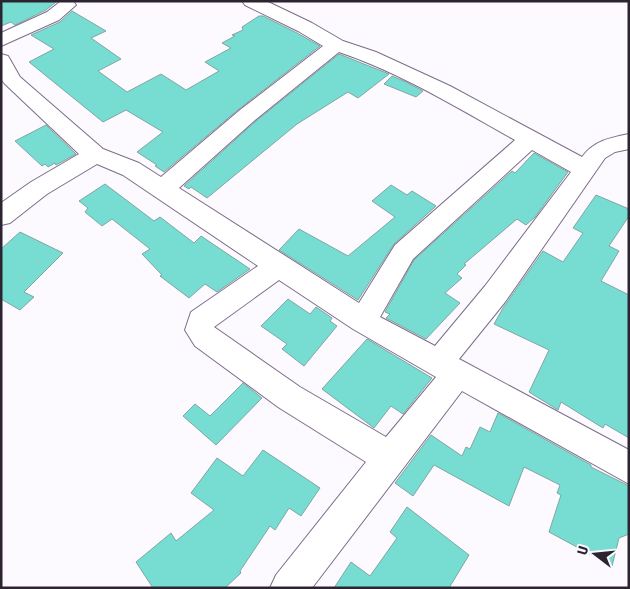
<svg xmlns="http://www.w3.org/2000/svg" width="630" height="589" font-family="'Asap Condensed',sans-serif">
<rect width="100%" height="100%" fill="#fcf9ff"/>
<g fill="#77ddd3" stroke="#7ea7a2">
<path d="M 1,1 L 54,1 L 56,2 L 46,10 L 15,25 L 11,22 L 1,26 Z"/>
<path d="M 72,11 L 106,31 L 91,38 L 121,59 L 98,71 L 127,92 L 161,74 L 186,90 L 219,71 L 205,62 L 231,48 L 222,43 L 235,36 L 232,35 L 243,30 L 242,27 L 259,16 L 263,16 L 297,33 L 320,46 L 239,109 L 164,172 L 155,166 L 157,165 L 137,152 L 163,132 L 126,110 L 103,122 L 29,62 L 54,49 L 31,35 L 60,22 Z"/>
<path d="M 339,54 L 389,74 L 358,98 L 348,92 L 297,124 L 207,198 L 191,187 L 189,189 L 184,186 L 256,121 Z"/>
<path d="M 392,76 L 406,82 L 423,91 L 416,97 L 384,84 Z"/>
<path d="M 46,125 L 76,154 L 56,165 L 55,163 L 48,167 L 45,164 L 42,166 L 15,141 Z"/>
<path d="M 534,153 L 568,172 L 535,217 L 526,225 L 517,219 L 464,264 L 466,265 L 457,274 L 462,278 L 445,293 L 460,303 L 426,339 L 386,318 L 390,314 L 385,312 L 414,260 L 512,171 L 515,173 Z"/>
<path d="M 105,184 L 154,221 L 160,217 L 194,243 L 201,236 L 250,269 L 217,292 L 205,284 L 189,298 L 160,276 L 162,275 L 142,254 L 150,249 L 112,219 L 102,226 L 85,212 L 88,208 L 79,201 Z"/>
<path d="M 391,185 L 407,195 L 412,191 L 436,206 L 394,244 L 358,300 L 279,250 L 299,229 L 348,256 L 395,217 L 372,201 Z"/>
<path d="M 596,195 L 629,209 L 629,216 L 609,246 L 619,251 L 601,281 L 629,295 L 629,438 L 605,424 L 603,428 L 561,402 L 558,410 L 529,392 L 549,350 L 494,324 L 503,308 L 543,251 L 563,262 L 583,233 L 573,228 Z"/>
<path d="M 20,232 L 63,253 L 24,292 L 34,297 L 20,310 L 1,299 L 1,249 Z"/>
<path d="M 288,299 L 310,314 L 316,307 L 332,318 L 330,321 L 337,326 L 304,366 L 282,349 L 287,344 L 261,326 Z"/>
<path d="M 367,339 L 432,378 L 403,414 L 391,406 L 374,428 L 322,389 Z"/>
<path d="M 243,383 L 262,398 L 216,445 L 183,416 L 195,404 L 210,416 Z"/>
<path d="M 498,413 L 591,465 L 591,467 L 629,486 L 629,534 L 619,538 L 612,566 L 549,532 L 561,495 L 557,493 L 560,485 L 524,467 L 509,506 L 434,465 L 413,496 L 395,483 L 431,435 L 462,456 L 466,447 L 470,449 L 480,427 L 490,432 Z"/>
<path d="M 263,450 L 320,488 L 301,516 L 289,508 L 275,530 L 270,526 L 240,571 L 241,573 L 225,588 L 153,588 L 136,562 L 171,533 L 176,541 L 214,510 L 191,493 L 217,458 L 243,476 Z"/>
<path d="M 407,507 L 469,555 L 449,588 L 334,588 L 351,562 L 370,576 L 397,538 L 390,532 Z"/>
</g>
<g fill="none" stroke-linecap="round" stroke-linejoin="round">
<g stroke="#7d6d88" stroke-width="2">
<g id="minor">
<path d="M 61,1 L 73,1 L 76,5 L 59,20 L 1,46 L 1,33 L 47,12 Z"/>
<path d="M 242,1 L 266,1 L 312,23 L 343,41 L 376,52 L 450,86 L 582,157 C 594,141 609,138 629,134 L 629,149 L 615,152 L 605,158 L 505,302 L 459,359 L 629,450 L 629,484 L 462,391 L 312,588 L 270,588 L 276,575 L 366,462 L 278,407 L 195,346 L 185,330 L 191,312 L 258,266 L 123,175 L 97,164 L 47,194 L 10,223 L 1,225 L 1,203 L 31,182 L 79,154 L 5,84 L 1,79 L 1,54 L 8,56 L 20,77 L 103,149 L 139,163 L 161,177 L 240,110 L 323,46 L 298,31 L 245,5 ZM 339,52 C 401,73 458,108 515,140 L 395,245 L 359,303 L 179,188 L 255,120 ZM 532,150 L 571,172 L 485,286 L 435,346 L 380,317 L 413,259 ZM 279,280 L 353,329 L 436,377 L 386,437 L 300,387 L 214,327 Z"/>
</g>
</g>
<use href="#minor" fill="#fff" fill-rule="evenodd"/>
</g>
<rect width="630" height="589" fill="none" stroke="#2c2531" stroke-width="5"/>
<g transform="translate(595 554) rotate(286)" stroke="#fcf9ff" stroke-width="4" paint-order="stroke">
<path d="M0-4L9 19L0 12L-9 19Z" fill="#2c2531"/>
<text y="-8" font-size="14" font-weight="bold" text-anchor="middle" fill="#2c2531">U</text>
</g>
</svg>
